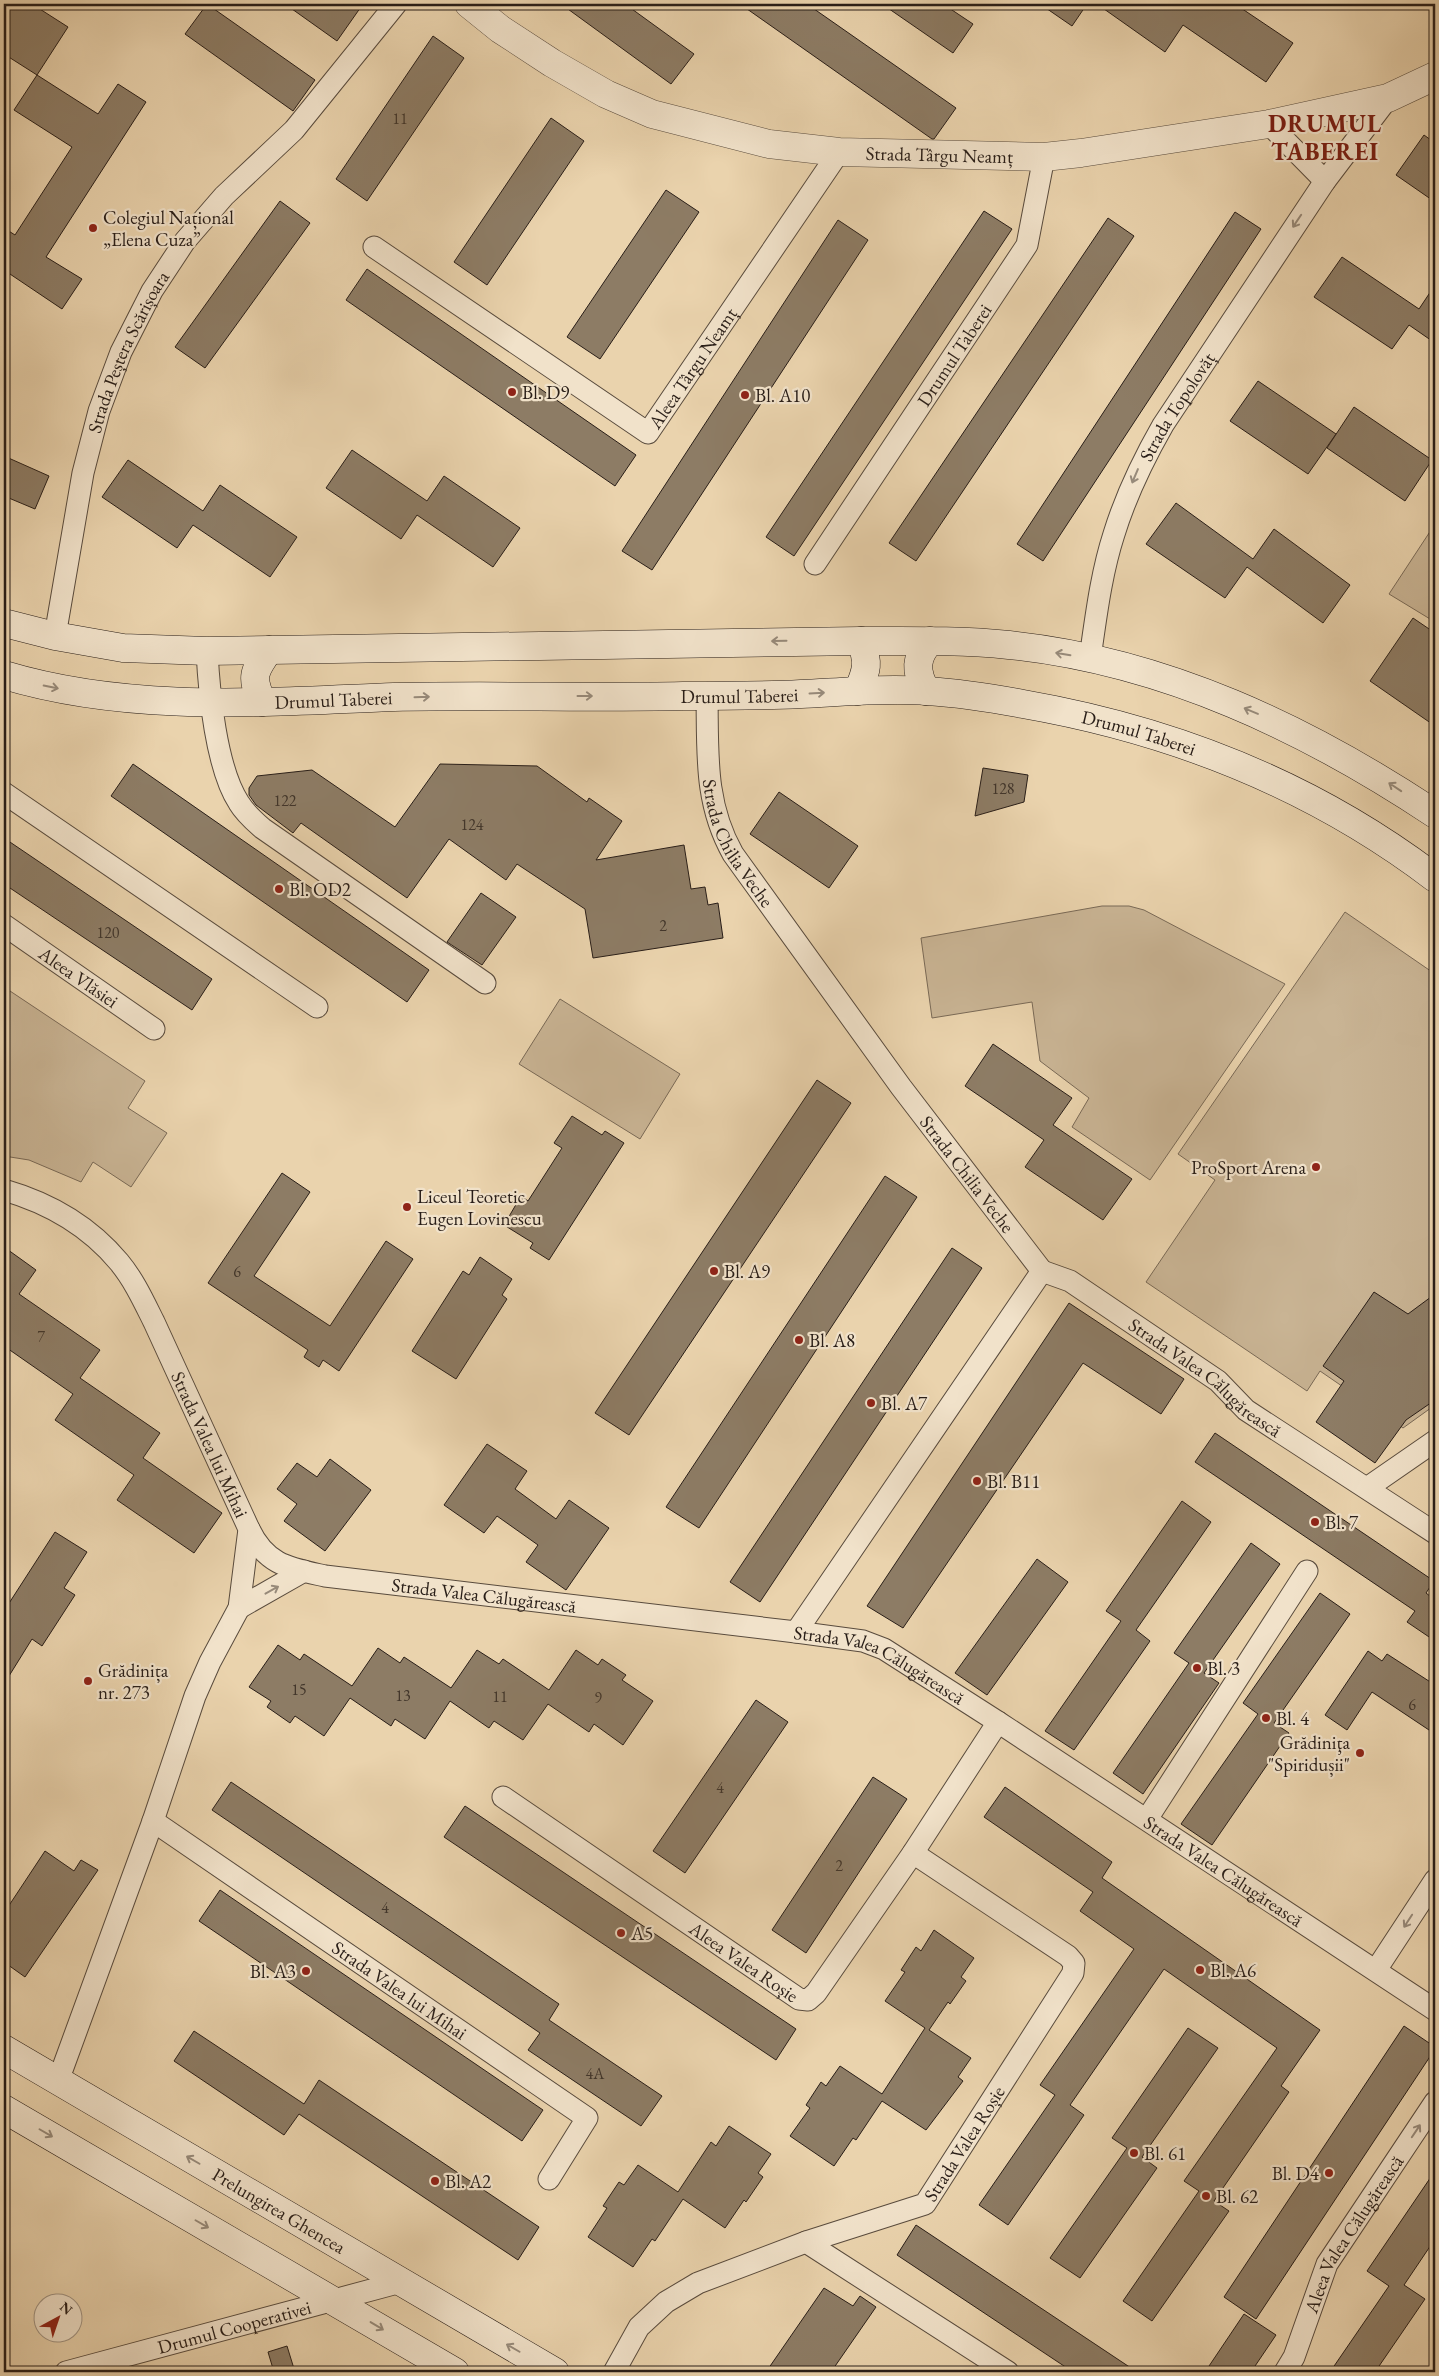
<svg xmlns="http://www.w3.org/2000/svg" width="1439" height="2376" font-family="'EB Garamond',serif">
<rect width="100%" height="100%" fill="#ead3ad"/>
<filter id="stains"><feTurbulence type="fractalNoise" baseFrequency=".004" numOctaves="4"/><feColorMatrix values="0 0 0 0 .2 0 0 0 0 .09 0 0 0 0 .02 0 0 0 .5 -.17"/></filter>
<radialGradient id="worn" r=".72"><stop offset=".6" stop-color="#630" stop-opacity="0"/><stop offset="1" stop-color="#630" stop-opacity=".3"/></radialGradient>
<g fill="#c9b494" stroke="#796956">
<path d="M 1435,524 L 1435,622 L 1389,594 Z"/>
<path d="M 1102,906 L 1129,906 L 1144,910 L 1285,984 L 1150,1180 L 1072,1127 L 1089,1098 L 1040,1061 L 1032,1002 L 932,1018 L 921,938 Z"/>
<path d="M 1345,912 L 1435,974 L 1435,1405 L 1403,1428 L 1320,1371 L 1307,1391 L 1146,1282 L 1215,1180 L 1178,1154 Z"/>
<path d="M 4,987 L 145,1081 L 128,1108 L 167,1133 L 131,1187 L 93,1162 L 81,1182 L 29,1160 L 4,1156 Z"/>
<path d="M 560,999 L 680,1074 L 640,1139 L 519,1064 Z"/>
</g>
<g fill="#8d7c65" stroke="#291e18">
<path d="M 4,4 L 32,4 L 68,27 L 37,75 L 4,54 Z"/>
<path d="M 207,4 L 315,80 L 293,111 L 185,34 Z"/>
<path d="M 285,4 L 363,4 L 337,41 Z"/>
<path d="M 561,4 L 625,4 L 694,54 L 671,84 Z"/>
<path d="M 740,4 L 807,4 L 956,108 L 934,139 L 932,139 Z"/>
<path d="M 882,4 L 943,4 L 973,24 L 953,53 Z"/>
<path d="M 1040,4 L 1087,4 L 1072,26 Z"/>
<path d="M 1097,4 L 1235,4 L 1293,43 L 1266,82 L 1183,25 L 1165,52 Z"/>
<path d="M 433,36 L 464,58 L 367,201 L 336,179 Z"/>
<path d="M 37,75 L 98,114 L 118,84 L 146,102 L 46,257 L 82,279 L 62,309 L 4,270 L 4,228 L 15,235 L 72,147 L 14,110 Z"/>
<path d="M 551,118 L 584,141 L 487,285 L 454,262 Z"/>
<path d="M 1424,135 L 1435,143 L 1435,202 L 1396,175 Z"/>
<path d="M 666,190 L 699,212 L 600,359 L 567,337 Z"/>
<path d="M 280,201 L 310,223 L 205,368 L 175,347 Z"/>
<path d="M 984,211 L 1012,229 L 794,556 L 766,537 Z"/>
<path d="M 1235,212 L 1261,229 L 1043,561 L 1017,544 Z"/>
<path d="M 1108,218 L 1134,236 L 916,561 L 889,543 Z"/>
<path d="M 838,220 L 868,240 L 652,570 L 622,551 Z"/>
<path d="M 1342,257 L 1419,309 L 1435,285 L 1435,343 L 1409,325 L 1392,349 L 1314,297 Z"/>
<path d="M 367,269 L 636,455 L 615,486 L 346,300 Z"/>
<path d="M 1258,381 L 1336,434 L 1308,474 L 1230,421 Z"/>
<path d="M 1354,407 L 1432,460 L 1405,501 L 1327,448 Z"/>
<path d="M 352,450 L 427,501 L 444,476 L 520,528 L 493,567 L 417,515 L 401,539 L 326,488 Z"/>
<path d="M 4,456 L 49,476 L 35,509 L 4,496 Z"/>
<path d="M 128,460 L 203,511 L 220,485 L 297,537 L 270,577 L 193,525 L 177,548 L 102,497 Z"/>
<path d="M 1176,503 L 1253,559 L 1274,529 L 1350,585 L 1323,623 L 1247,567 L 1225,598 L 1146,544 Z"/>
<path d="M 1413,618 L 1435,633 L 1435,726 L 1370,681 Z"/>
<path d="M 133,764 L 429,970 L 407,1002 L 111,796 Z"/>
<path d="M 440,764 L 537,766 L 587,802 L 589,798 L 622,821 L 596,860 L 684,845 L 691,889 L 705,887 L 708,905 L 718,903 L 723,938 L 593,958 L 585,909 L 517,864 L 506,880 L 449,839 L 407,898 L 301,823 L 293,833 L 256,805 L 249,795 L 249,788 L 257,776 L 312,770 L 395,827 Z"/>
<path d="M 983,768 L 1028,775 L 1024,802 L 975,816 Z"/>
<path d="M 779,792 L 858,846 L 829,888 L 750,834 Z"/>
<path d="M 4,838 L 212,979 L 192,1010 L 4,884 Z"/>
<path d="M 481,893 L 516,917 L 482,965 L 447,942 Z"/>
<path d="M 993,1044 L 1072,1098 L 1053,1125 L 1132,1179 L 1103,1220 L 1025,1167 L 1044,1140 L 965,1086 Z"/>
<path d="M 817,1080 L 851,1103 L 629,1435 L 595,1413 Z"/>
<path d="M 572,1116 L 602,1135 L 605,1131 L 624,1143 L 549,1260 L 530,1248 L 533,1243 L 504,1225 L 521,1196 L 528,1201 L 562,1148 L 554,1143 Z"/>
<path d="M 282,1173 L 310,1192 L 254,1276 L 330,1326 L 386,1241 L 413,1259 L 339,1371 L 323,1360 L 319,1367 L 304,1357 L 308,1350 L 208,1283 Z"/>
<path d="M 885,1176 L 917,1197 L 699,1528 L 666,1507 Z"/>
<path d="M 4,1247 L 36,1270 L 19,1294 L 100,1350 L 80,1378 L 160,1433 L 143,1458 L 222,1513 L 194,1553 L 117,1500 L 134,1475 L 55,1420 L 73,1394 L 4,1346 Z"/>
<path d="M 952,1248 L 982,1268 L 760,1602 L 730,1582 Z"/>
<path d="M 480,1257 L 512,1279 L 502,1295 L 507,1299 L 456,1379 L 412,1351 L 463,1271 L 469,1275 Z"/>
<path d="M 1374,1292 L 1408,1314 L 1435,1294 L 1435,1400 L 1406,1420 L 1375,1463 L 1316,1422 L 1344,1381 L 1323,1366 Z"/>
<path d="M 1069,1303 L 1184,1379 L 1161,1414 L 1083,1363 L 903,1628 L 867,1606 Z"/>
<path d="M 1215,1433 L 1434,1581 L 1426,1593 L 1435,1600 L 1435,1641 L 1407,1622 L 1415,1611 L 1195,1462 Z"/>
<path d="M 487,1444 L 527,1471 L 515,1489 L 556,1519 L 569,1500 L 609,1528 L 566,1590 L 526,1562 L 538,1545 L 497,1516 L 484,1533 L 444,1505 Z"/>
<path d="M 330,1459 L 371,1490 L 325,1551 L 284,1521 L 297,1504 L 277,1489 L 297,1463 L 317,1477 Z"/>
<path d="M 1182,1501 L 1211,1522 L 1136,1630 L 1150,1641 L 1074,1750 L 1045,1731 L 1121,1621 L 1106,1611 Z"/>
<path d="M 55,1532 L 87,1552 L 64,1588 L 75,1595 L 42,1646 L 32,1639 L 4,1684 L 4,1611 Z"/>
<path d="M 1251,1543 L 1280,1564 L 1204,1673 L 1219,1683 L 1143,1794 L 1113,1773 L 1189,1663 L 1174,1653 Z"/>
<path d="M 1037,1559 L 1068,1582 L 987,1695 L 955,1673 Z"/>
<path d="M 1320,1593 L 1350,1614 L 1274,1723 L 1289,1733 L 1212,1845 L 1181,1824 L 1258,1714 L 1243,1703 Z"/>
<path d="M 278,1645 L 300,1660 L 304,1654 L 352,1686 L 378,1648 L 400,1663 L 404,1657 L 451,1688 L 477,1650 L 499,1664 L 503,1659 L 549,1690 L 576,1650 L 598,1665 L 602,1659 L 626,1675 L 622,1680 L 653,1701 L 623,1745 L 594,1724 L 589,1732 L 548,1704 L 523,1740 L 494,1721 L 489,1728 L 450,1701 L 425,1739 L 395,1719 L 391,1726 L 350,1698 L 324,1736 L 295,1716 L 290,1723 L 267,1707 L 271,1701 L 249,1687 Z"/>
<path d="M 1368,1651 L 1382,1661 L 1387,1654 L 1435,1685 L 1435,1734 L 1372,1692 L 1347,1730 L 1325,1715 Z"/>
<path d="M 756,1700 L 788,1722 L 685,1873 L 653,1851 Z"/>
<path d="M 873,1777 L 907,1799 L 806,1953 L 772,1930 Z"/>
<path d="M 231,1782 L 559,2004 L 549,2020 L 662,2096 L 641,2126 L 528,2050 L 540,2033 L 212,1810 Z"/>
<path d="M 1005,1787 L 1112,1862 L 1102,1878 L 1320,2030 L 1281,2086 L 1289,2092 L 1214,2201 L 1229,2211 L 1152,2321 L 1123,2301 L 1199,2191 L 1184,2181 L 1277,2048 L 1164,1969 L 1070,2105 L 1084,2115 L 1008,2225 L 979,2205 L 1055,2095 L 1040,2085 L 1134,1949 L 1080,1911 L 1093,1892 L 984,1817 Z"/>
<path d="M 465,1806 L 796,2029 L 776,2060 L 444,1837 Z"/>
<path d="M 45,1851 L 74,1871 L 81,1860 L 98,1870 L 25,1977 L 4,1962 L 4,1913 Z"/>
<path d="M 220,1890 L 543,2110 L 522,2141 L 199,1921 Z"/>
<path d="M 934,1930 L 974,1958 L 961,1977 L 966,1981 L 950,2004 L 948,2002 L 929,2030 L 971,2058 L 958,2077 L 963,2081 L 926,2130 L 882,2101 L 856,2140 L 853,2138 L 834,2166 L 790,2136 L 810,2108 L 806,2105 L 821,2082 L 826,2086 L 840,2066 L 882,2094 L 925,2028 L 885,2001 L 905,1972 L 901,1970 L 916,1947 L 921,1951 Z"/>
<path d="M 1404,2026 L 1435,2047 L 1435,2049 L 1256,2319 L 1224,2297 Z"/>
<path d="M 1188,2028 L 1218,2048 L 1142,2157 L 1157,2168 L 1080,2278 L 1050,2258 L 1127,2148 L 1112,2138 Z"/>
<path d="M 194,2031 L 304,2104 L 319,2080 L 539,2227 L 518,2260 L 299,2114 L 284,2135 L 174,2061 Z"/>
<path d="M 729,2126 L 771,2154 L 758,2173 L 763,2177 L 746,2202 L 744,2200 L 725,2228 L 683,2199 L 655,2241 L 652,2239 L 633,2267 L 588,2237 L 607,2208 L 603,2206 L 619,2182 L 624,2185 L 638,2165 L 678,2192 L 711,2142 L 716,2146 Z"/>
<path d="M 1435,2171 L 1435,2239 L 1404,2285 L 1425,2299 L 1375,2372 L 1330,2372 L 1389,2286 L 1367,2271 Z"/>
<path d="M 916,2225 L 1137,2372 L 1073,2372 L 897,2255 Z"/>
<path d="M 824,2288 L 853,2306 L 860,2296 L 876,2307 L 831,2372 L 766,2372 Z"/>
<path d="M 1244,2314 L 1276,2335 L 1251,2372 L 1205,2372 Z"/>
<path d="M 287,2346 L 295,2372 L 274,2372 L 268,2352 Z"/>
</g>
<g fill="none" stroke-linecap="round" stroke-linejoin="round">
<g stroke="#594b3d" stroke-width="23">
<g id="minor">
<path d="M 1269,124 L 1325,181"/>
<path id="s1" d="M 374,247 L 648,433 L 839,152"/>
<path id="s2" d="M 815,564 L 1027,245 L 1044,157"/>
<path id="s3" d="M 55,636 L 83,473 L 99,411 L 121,352 L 152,291 L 185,241 L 224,196 L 294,130 L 396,4"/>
<path d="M 207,651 C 209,692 216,768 239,803 C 245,813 253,820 262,828 L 485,983"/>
<path id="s4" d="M 1090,658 C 1096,617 1101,574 1114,534 C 1126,495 1143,460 1163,425 L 1325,181 L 1388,98"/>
<path id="s5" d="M 707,696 C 708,752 704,803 733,854 L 901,1087 L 1042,1271"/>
<path d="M 4,793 L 317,1007"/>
<path id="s6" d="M 4,925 L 154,1029"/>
<path id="s7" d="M 4,1190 C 49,1203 89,1226 119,1262 C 134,1280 144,1302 154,1322 L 249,1529 L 239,1608 L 210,1662 L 195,1696 L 153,1821 L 58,2081"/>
<path id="s8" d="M 1042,1271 L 1070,1281 L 1218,1381 L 1246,1410 L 1435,1533"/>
<path d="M 1367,1488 L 1435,1441"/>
<path id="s9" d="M 249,1529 C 266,1565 289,1568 325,1576 L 796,1632 L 863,1641 L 884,1649 L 998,1722 L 1435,2010"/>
<path d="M 239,1608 L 304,1571"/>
<path d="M 796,1632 L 1042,1271"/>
<path id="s10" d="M 503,1797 L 799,1999 L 808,2000 L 816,1993 L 913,1853 L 998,1722"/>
<path d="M 1147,1819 L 1307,1571"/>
<path id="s11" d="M 153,1821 L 587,2118 L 549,2179"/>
<path d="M 1376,1970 L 1435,1880"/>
<path d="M 806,2242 L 1008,2372"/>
<path id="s12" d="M 66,2372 L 401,2282"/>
<path id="s13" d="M 614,2372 L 639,2327 L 666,2302 L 698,2283 L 806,2242 L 925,2204 L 1073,1973 L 1074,1963 L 1068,1956 L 913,1853"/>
<path id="s14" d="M 1285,2372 L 1294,2357 L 1327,2264 L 1435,2102"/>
</g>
</g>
<g stroke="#594b3d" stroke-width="29">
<g id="tertiary">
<path id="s15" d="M 469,4 L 500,29 L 552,63 L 606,94 L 652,114 L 769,144 L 839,152 L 1044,157 L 1081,153 L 1269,124 L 1388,98 L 1435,76"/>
</g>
</g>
<g stroke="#291e18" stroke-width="29">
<g id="secondary">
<path d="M 4,623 L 55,636 L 123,648 L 207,651 L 861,641 C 911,641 960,640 1009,645 C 1165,661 1307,729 1435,814"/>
<path id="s16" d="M 4,675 C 130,713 264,702 394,697 C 490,695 587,698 683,696 C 722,696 762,696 801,694 C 843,692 886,688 927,691 C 959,693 991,698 1023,704 C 1172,730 1314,786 1435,878"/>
<path d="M 858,691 C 867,670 869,663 861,641"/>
<path d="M 926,691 C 915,671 915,658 930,641"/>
<path d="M 262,702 C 251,677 253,672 269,650"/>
<path id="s17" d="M 4,2049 L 555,2372"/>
<path d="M 4,2109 L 455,2372"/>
</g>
</g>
<use href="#minor" stroke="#f1e2ca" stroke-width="21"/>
<use href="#tertiary" stroke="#f1e2ca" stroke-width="28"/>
<use href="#secondary" stroke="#f1e2ca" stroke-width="28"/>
</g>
<defs><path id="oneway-shaft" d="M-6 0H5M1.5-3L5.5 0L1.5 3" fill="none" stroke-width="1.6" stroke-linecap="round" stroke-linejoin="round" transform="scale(1.25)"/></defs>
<g stroke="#978a7a">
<use href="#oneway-shaft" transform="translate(1297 221) rotate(124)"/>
<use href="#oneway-shaft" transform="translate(1135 476) rotate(113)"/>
<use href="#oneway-shaft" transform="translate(779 641) rotate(179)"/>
<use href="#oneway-shaft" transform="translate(1063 654) rotate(-171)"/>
<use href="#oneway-shaft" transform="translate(51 687) rotate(11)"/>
<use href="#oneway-shaft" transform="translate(817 693) rotate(-3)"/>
<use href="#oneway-shaft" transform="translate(585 696)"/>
<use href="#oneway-shaft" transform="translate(422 697) rotate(-2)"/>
<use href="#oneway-shaft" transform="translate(1251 711) rotate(-157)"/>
<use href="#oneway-shaft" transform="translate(1395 787) rotate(-146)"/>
<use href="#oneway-shaft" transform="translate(272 1590) rotate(-29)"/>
<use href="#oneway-shaft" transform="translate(1408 1921) rotate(123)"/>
<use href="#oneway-shaft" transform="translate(1416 2131) rotate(-56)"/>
<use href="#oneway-shaft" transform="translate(46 2133) rotate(30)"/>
<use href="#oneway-shaft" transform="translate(193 2160) rotate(-150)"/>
<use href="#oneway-shaft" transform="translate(202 2224) rotate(30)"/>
<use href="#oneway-shaft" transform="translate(377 2326) rotate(31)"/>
<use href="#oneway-shaft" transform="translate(513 2348) rotate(-150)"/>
</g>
<g fill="#8f2418" stroke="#f1e2ca" stroke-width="2">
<circle cx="93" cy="228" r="5"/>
<circle cx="512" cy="392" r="5"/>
<circle cx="745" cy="395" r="5"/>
<circle cx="279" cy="889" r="5"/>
<circle cx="1316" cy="1167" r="5"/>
<circle cx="407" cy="1207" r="5"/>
<circle cx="714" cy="1271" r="5"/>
<circle cx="799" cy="1340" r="5"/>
<circle cx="871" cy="1403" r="5"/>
<circle cx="977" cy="1481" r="5"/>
<circle cx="1315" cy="1522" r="5"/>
<circle cx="1197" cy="1668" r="5"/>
<circle cx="88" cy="1681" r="5"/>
<circle cx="1266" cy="1718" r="5"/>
<circle cx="1360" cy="1753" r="5"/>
<circle cx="621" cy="1933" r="5"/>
<circle cx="1200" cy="1970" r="5"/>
<circle cx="306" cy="1971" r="5"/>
<circle cx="1134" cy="2153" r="5"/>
<circle cx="1329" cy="2173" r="5"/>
<circle cx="435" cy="2181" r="5"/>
<circle cx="1206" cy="2196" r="5"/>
</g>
<g text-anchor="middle" stroke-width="4.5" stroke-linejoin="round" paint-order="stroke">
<g font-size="16" fill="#42362b">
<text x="400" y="124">11</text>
<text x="1003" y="794">128</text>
<text x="285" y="806">122</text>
<text x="472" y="830">124</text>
<text x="663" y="931">2</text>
<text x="108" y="938">120</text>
<text x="237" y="1277">6</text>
<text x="41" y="1342">7</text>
<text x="299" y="1695">15</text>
<text x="403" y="1701">13</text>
<text x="500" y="1702">11</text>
<text x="598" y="1703">9</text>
<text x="1412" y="1710">6</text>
<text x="720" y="1793">4</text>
<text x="839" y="1871">2</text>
<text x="385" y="1913">4</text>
<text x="595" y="2079">4A</text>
</g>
<g font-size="19" fill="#291e18" stroke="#f1e2ca">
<text dy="7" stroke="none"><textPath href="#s15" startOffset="506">Strada Târgu Neamț</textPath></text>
<text dy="7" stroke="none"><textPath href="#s3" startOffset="295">Strada Peștera Scărișoara</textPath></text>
<text dy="7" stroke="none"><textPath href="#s2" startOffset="251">Drumul Taberei</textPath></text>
<text dy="7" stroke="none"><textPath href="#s1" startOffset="410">Aleea Târgu Neamț</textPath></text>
<text dy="7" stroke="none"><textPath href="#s4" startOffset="269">Strada Topolovăț</textPath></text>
<text dy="7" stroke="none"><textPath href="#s16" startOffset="738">Drumul Taberei</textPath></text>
<text dy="7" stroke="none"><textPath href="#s16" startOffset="332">Drumul Taberei</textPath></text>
<text dy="7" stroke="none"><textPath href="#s16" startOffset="1142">Drumul Taberei</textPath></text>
<text dy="7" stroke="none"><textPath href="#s5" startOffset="154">Strada Chilia Veche</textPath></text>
<text dy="7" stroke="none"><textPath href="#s6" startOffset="91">Aleea Vlăsiei</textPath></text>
<text dy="7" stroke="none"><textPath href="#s5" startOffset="559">Strada Chilia Veche</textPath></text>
<text dy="7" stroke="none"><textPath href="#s8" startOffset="196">Strada Valea Călugărească</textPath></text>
<text dy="7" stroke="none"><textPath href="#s7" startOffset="342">Strada Valea lui Mihai</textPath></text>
<text dy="7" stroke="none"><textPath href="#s9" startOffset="254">Strada Valea Călugărească</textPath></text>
<text dy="7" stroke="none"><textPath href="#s9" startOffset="659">Strada Valea Călugărească</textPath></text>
<text dy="7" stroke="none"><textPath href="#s9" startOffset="1064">Strada Valea Călugărească</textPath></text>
<text dy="7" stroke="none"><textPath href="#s10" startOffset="292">Aleea Valea Roșie</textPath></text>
<text dy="7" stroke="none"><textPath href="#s11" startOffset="299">Strada Valea lui Mihai</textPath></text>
<text dy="7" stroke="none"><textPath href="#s13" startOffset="438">Strada Valea Roșie</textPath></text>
<text dy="7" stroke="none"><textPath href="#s17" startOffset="319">Prelungirea Ghencea</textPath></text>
<text dy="7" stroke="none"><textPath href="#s14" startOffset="155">Aleea Valea Călugărească</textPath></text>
<text dy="7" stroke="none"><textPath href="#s12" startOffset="174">Drumul Cooperativei</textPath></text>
</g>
<g font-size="19" fill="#291e18" stroke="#f1e2ca" text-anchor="start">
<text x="103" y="224">Colegiul Național<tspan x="103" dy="22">„Elena Cuza”</tspan></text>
<text x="522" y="399">Bl. D9</text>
<text x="755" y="402">Bl. A10</text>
<text x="289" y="896">Bl. OD2</text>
<text x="1306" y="1174" text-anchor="end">ProSport Arena</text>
<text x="417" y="1203">Liceul Teoretic<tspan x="417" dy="22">Eugen Lovinescu</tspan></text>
<text x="724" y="1278">Bl. A9</text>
<text x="809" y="1347">Bl. A8</text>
<text x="881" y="1410">Bl. A7</text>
<text x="987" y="1488">Bl. B11</text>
<text x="1325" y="1529">Bl. 7</text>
<text x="1207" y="1675">Bl. 3</text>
<text x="98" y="1677">Grădinița<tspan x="98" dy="22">nr. 273</tspan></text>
<text x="1276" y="1725">Bl. 4</text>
<text x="1350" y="1749" text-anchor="end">Grădiniţa<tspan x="1350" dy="22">"Spiridușii"</tspan></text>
<text x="631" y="1940">A5</text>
<text x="1210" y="1977">Bl. A6</text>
<text x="296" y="1978" text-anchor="end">Bl. A3</text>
<text x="1144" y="2160">Bl. 61</text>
<text x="1319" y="2180" text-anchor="end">Bl. D4</text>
<text x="445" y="2188">Bl. A2</text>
<text x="1216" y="2203">Bl. 62</text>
</g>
<g font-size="24" font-weight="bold" letter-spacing="1" fill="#7a1f14" stroke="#f1e2ca">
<text x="1325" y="132">DRUMUL<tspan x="1325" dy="28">TABEREI</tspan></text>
</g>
</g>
<rect width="1439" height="2376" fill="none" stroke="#ead3ad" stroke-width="20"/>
<rect x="5" y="5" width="1429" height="2366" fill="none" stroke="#291e18" stroke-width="2.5"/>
<rect x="10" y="10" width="1419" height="2356" fill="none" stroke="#291e18"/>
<g transform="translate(58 2318) rotate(40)"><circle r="24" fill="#f1e2ca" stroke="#a19483"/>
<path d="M0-4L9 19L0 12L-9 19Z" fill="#8f2418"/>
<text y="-8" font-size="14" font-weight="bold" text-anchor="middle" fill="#291e18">N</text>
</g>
<rect width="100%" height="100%" filter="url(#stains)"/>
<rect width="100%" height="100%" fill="url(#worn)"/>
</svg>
